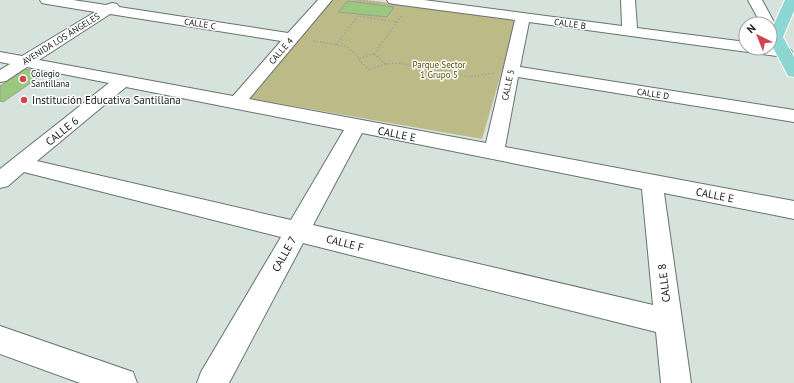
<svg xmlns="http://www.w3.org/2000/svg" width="794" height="383" font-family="'PT Sans',sans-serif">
<rect width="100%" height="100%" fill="#d6e2dc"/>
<path fill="#bcbb87" d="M 331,0 L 366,0 L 517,19 L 482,139 L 247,98 Z"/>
<g fill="#9ac87f" stroke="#999f95">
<path d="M 348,1 L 394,7 L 387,17 L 338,12 Z"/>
<path d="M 25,69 L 45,73 L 3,102 L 0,101 L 0,86 Z"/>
</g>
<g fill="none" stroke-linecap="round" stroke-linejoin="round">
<g stroke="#68736d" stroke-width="2">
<g id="minor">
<path d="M 40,0 L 73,0 L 106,5 L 112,3 L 117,4 L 119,7 L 288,33 L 318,0 L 332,0 L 249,99 L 486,143 L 515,20 L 394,4 L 389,3 L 387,0 L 424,0 L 622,26 L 621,0 L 635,0 L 637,28 L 746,42 L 746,48 L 770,48 L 770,46 L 790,49 L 792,52 L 790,55 L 784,57 L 529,22 L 520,67 L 794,110 L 794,122 L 518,77 L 505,147 L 794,201 L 794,219 L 664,193 L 691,383 L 661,383 L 656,332 L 303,243 L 229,383 L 197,383 L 201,372 L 281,237 L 24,172 L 8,186 L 0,188 L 0,169 L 109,83 L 27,67 L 6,81 L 0,82 L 0,70 L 10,64 L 0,62 L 0,52 L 22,56 L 95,12 L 47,4 L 42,3 ZM 110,14 L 281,41 L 233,96 L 39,60 ZM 126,87 L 344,130 L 291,220 L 37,161 ZM 362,133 L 642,189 L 653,305 L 313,225 Z"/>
<path d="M 748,0 L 762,0 L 775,24 L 773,27 L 770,28 L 770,24 L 761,24 Z"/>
<path d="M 0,326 L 133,372 L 137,383 L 80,383 L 0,354 Z"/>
</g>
</g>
<g stroke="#fff" stroke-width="2">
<path id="major" d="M 785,0 L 794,0 L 794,11 L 783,37 L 794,57 L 794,77 L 788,76 L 786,72 L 770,42 L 770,32 Z"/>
</g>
<g stroke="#9ba5a0" stroke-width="1.5" stroke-dasharray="1.5 2" stroke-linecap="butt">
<path d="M 356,0 L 379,3"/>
<path d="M 313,41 L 346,46 L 359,58"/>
<path d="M 336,45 L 358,16 L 397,22"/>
<path d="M 374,54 L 385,64 L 369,70 L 358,59 Z"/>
<path d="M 374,54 L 402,15"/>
<path d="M 385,64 L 397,63 L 471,77 L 493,73"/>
</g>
<use href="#minor" fill="#fff" fill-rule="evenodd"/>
<use href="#major" fill="#8cd6d3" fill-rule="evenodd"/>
</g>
<g fill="#d3434b" stroke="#fff" stroke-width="1.5">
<circle cx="23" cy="79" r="4"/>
<circle cx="24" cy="100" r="4"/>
</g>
<g text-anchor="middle" stroke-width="3" stroke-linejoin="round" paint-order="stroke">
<g font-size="9" fill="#131715" stroke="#fff">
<text transform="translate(200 24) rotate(9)" y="3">CALLE C</text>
<text transform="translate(570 24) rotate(8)" y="3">CALLE B</text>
<text transform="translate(61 39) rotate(-32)" y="3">AVENIDA LOS ÁNGELES</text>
<text transform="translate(281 51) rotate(-49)" y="3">CALLE 4</text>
<text transform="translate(508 85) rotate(-78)" y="3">CALLE 5</text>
<text transform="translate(653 94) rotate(9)" y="3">CALLE D</text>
</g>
<g font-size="9" fill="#4e4a01" stroke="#fff">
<text x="439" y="68">Parque Sector<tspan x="439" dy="10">1 Grupo 5</tspan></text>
</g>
<g font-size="9" fill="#131715" stroke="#fff" text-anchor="start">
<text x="31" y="77">Colegio<tspan x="31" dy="10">Santillana</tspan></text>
</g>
<g font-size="11" fill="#131715" stroke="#fff" text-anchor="start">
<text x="32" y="104">Institución Educativa Santillana</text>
</g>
<g font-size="11" fill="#131715" stroke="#fff">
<text transform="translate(62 131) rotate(-39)" y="4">CALLE 6</text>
<text transform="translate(397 134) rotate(11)" y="4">CALLE E</text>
<text transform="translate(715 195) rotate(11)" y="4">CALLE E</text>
<text transform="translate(345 243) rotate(14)" y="4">CALLE F</text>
<text transform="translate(284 254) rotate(-61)" y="4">CALLE 7</text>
<text transform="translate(664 283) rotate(-97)" y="4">CALLE 8</text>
</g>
</g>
<g transform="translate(758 36) rotate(317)"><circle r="19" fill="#ffffff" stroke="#a1a2a1"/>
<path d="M0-3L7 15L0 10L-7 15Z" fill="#d3434b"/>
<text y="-6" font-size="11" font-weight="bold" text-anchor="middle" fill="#131715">N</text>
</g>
</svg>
